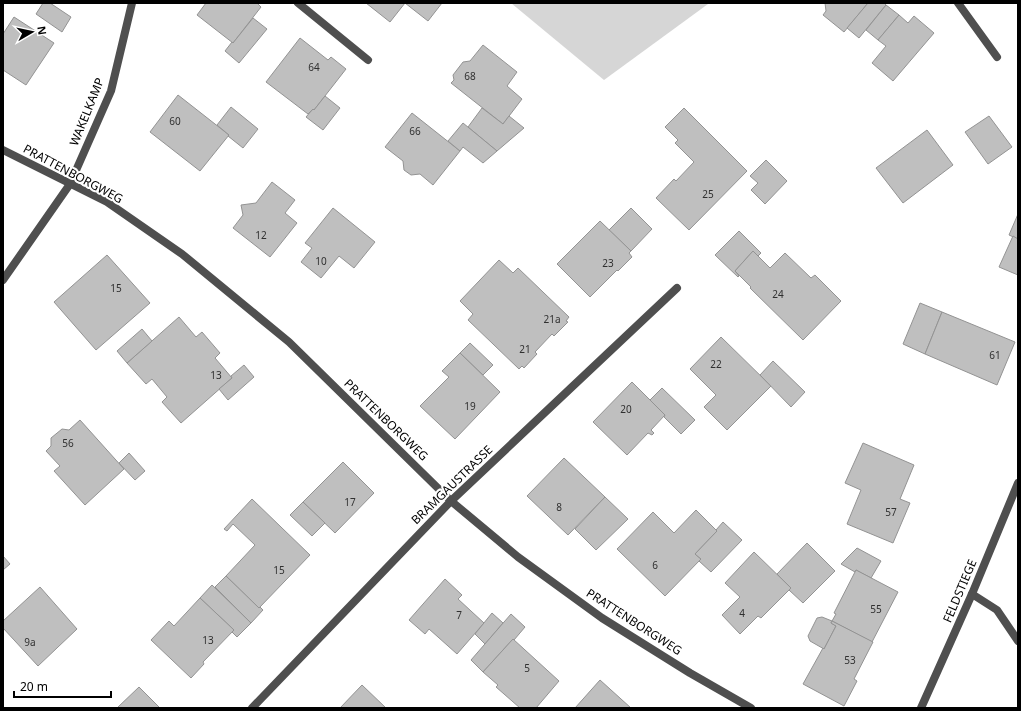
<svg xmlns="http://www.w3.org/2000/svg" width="1021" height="711" font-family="'Noto Sans',sans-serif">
<rect width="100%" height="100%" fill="#fff"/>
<path fill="#d6d6d6" d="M 511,3 L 707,3 L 708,4 L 604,80 Z"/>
<g fill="#bfbfbf" stroke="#939393">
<path d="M 43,3 L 50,3 L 71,17 L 62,32 L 36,14 Z"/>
<path d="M 206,3 L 257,3 L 261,7 L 233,43 L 197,15 Z"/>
<path d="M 366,3 L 405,3 L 390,22 Z"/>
<path d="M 405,3 L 442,3 L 428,21 Z"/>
<path d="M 825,3 L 868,3 L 844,32 L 823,15 L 826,11 Z"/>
<path d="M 868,3 L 884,3 L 886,5 L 859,38 L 847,28 Z"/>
<path d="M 886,5 L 899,15 L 878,40 L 866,30 Z"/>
<path d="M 899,15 L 908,23 L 914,16 L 934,33 L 893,81 L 872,63 L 886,46 L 878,40 Z"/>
<path d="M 14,17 L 54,43 L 26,85 L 3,70 L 3,34 Z"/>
<path d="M 253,18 L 267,29 L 239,63 L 225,51 L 232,42 L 233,43 Z"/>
<path d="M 300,38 L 328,60 L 331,57 L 346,69 L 314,110 L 313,109 L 308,114 L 266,82 Z"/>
<path d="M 483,45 L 517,72 L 507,86 L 522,99 L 503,124 L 451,83 L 454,80 L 453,75 L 463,62 L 470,61 Z"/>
<path d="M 178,95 L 229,135 L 200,171 L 150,132 Z"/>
<path d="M 325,96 L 340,108 L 323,130 L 306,117 L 313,109 L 314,110 Z"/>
<path d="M 231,107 L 258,129 L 243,148 L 228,136 L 229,135 L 217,125 Z"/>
<path d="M 482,108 L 503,124 L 509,116 L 524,128 L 497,151 L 468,127 Z"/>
<path d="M 684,108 L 747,171 L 689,230 L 656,198 L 674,179 L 676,181 L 694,162 L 675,143 L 678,140 L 665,127 Z"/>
<path d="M 412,113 L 460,151 L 433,185 L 420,174 L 411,175 L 404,170 L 403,161 L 385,147 Z"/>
<path d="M 989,116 L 1012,147 L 988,164 L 965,132 Z"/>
<path d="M 463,123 L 497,151 L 483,163 L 463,147 L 460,151 L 448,141 Z"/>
<path d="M 927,130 L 953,165 L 903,203 L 876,168 Z"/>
<path d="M 766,160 L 787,181 L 765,204 L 751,190 L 758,183 L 750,176 Z"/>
<path d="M 272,182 L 295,200 L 285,213 L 297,223 L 270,257 L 233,228 L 243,215 L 241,205 L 256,203 Z"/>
<path d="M 333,208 L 375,242 L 354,268 L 339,256 L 321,278 L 301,262 L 312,248 L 305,243 Z"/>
<path d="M 631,208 L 652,229 L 631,251 L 609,230 Z"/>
<path d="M 1018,214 L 1018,239 L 1009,235 Z"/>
<path d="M 600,221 L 631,251 L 629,253 L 632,257 L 618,271 L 617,270 L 590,297 L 557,264 Z"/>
<path d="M 739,231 L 761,253 L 758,256 L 753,251 L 735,271 L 739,276 L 738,277 L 715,255 Z"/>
<path d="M 1013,236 L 1018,239 L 1018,275 L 999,267 Z"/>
<path d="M 753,251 L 770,268 L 785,253 L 811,278 L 815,275 L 841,301 L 803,340 L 750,288 L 751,287 L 735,271 Z"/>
<path d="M 107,255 L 150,303 L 96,350 L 54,302 Z"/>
<path d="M 499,260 L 513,273 L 518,268 L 569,317 L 566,321 L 568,322 L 554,336 L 552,334 L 535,352 L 537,354 L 524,368 L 522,366 L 519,369 L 468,320 L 473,314 L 460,301 Z"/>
<path d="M 920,303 L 942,312 L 925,354 L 903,344 Z"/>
<path d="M 942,312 L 1015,342 L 997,385 L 925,354 Z"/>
<path d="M 179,317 L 196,337 L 202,332 L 220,353 L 215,358 L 232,378 L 181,423 L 162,402 L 167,397 L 152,379 L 146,384 L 127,363 Z"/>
<path d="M 142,329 L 152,341 L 127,363 L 117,351 Z"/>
<path d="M 721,337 L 771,386 L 727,430 L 704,407 L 716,395 L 690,369 Z"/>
<path d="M 470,343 L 493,365 L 483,375 L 460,353 Z"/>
<path d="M 460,353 L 500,392 L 455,439 L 420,406 L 449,377 L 442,371 Z"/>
<path d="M 773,361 L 805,392 L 791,407 L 760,375 Z"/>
<path d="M 244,365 L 254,377 L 228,400 L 219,389 L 232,378 L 231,376 Z"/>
<path d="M 632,382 L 665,415 L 651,430 L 654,433 L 652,435 L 648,433 L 627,455 L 593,422 Z"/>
<path d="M 662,388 L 695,420 L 681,434 L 664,417 L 665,415 L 650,400 Z"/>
<path d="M 80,420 L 124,469 L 85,505 L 54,471 L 60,466 L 46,451 L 51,446 L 51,438 L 62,429 L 69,430 Z"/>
<path d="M 863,443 L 914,465 L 900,499 L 910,503 L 893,543 L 847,524 L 861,490 L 845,483 Z"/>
<path d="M 129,453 L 145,471 L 135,480 L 119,463 Z"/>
<path d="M 564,458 L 605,497 L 568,535 L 527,496 Z"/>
<path d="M 343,462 L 374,493 L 335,533 L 303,502 Z"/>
<path d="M 605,497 L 628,519 L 596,550 L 575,529 Z"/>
<path d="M 252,499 L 310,555 L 259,608 L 226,576 L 255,545 L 233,524 L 227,531 L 224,529 Z"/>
<path d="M 303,502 L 325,523 L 312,536 L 290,515 Z"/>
<path d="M 696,510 L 717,531 L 695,554 L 701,559 L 665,596 L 617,549 L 653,512 L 674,533 Z"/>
<path d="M 723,522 L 742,540 L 711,572 L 699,561 L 701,559 L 695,554 L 717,531 L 716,530 Z"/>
<path d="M 807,543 L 835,571 L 803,603 L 789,590 L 791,588 L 777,574 Z"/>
<path d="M 857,548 L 881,561 L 871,578 L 856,570 L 855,572 L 841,564 Z"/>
<path d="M 754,552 L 791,588 L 761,618 L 758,616 L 740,634 L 722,615 L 740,597 L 725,583 Z"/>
<path d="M 3,556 L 10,564 L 3,570 Z"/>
<path d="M 856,570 L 898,592 L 872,642 L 832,621 L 836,614 L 834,613 Z"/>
<path d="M 226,576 L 259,608 L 260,607 L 263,610 L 251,623 L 215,587 Z"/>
<path d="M 445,579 L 462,595 L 458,599 L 484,623 L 457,654 L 429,629 L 425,634 L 409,620 Z"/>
<path d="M 212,585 L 251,623 L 237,637 L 232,632 L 234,630 L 200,598 Z"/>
<path d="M 40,587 L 77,629 L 38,666 L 3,628 L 3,621 Z"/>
<path d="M 200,598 L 234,630 L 203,662 L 204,664 L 191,678 L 151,640 L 169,621 L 174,626 Z"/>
<path d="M 492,613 L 503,623 L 485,644 L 475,634 Z"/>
<path d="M 511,614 L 525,627 L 514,640 L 513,639 L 483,672 L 471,660 Z"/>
<path d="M 822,617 L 832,621 L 831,623 L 836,626 L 824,649 L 810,641 L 808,636 L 817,618 Z"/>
<path d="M 832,621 L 873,642 L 854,679 L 857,681 L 844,706 L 803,684 L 823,648 L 824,649 L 836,626 L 831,623 Z"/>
<path d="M 513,639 L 559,681 L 536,708 L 520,708 L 496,687 L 498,685 L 483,672 Z"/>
<path d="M 600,680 L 631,708 L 575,708 Z"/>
<path d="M 362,685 L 386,708 L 340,708 Z"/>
<path d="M 139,687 L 160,708 L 117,708 Z"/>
</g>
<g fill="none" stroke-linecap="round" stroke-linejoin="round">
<path stroke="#4f4f4f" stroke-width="8" d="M 298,3 L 368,60"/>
<g stroke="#4f4f4f" stroke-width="8">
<path d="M 958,3 L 997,57"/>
<path d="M 3,150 L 107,202 L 182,254 L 289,342 L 451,501 L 518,557 L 602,618 L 690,673 L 751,708"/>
<path d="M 3,280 L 70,184 L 111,91 L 132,3"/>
<path d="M 972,594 L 997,610 L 1018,641"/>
<path d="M 252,708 L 451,501 L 677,288"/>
<path d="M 921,708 L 972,594 L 1018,483"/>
</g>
</g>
<g text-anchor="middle" stroke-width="4" stroke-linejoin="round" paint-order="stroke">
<g font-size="10" fill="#303030">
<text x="314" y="71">64</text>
<text x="470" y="80">68</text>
<text x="175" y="125">60</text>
<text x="415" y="135">66</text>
<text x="708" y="198">25</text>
<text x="261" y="239">12</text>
<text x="321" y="265">10</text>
<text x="608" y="267">23</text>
<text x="116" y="292">15</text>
<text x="778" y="298">24</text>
<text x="552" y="323">21a</text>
<text x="525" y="353">21</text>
<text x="995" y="359">61</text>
<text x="716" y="368">22</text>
<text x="216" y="379">13</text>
<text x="470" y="410">19</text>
<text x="626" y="413">20</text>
<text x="68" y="447">56</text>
<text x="350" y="506">17</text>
<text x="559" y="511">8</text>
<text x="891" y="516">57</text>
<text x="655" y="569">6</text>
<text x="279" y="574">15</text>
<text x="876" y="613">55</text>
<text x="742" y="617">4</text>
<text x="459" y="619">7</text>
<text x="208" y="644">13</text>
<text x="30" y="646">9a</text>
<text x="850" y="664">53</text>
<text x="527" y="672">5</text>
</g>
<g font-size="12" fill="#000" stroke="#fff">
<text transform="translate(87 112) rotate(-68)" y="4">WAKELKAMP</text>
<text transform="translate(73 174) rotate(28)" y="4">PRATTENBORGWEG</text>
<text transform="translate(386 420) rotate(44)" y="4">PRATTENBORGWEG</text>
<text transform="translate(452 485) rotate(-44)" y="4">BRAMGAUSTRASSE</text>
<text transform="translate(960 591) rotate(-67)" y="4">FELDSTIEGE</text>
<text transform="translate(634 622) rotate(33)" y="4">PRATTENBORGWEG</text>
</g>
</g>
<rect width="1021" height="711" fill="none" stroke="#000000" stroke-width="8"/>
<g transform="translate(32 32) rotate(81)" stroke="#ffffff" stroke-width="3" paint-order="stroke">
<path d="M0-3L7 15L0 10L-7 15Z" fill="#000000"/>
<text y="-6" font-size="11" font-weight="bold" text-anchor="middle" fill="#000000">N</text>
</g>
<path d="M14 691v6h97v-6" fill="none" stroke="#000000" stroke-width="2"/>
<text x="20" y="691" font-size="12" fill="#000000" stroke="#ffffff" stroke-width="3" paint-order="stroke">20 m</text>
</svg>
